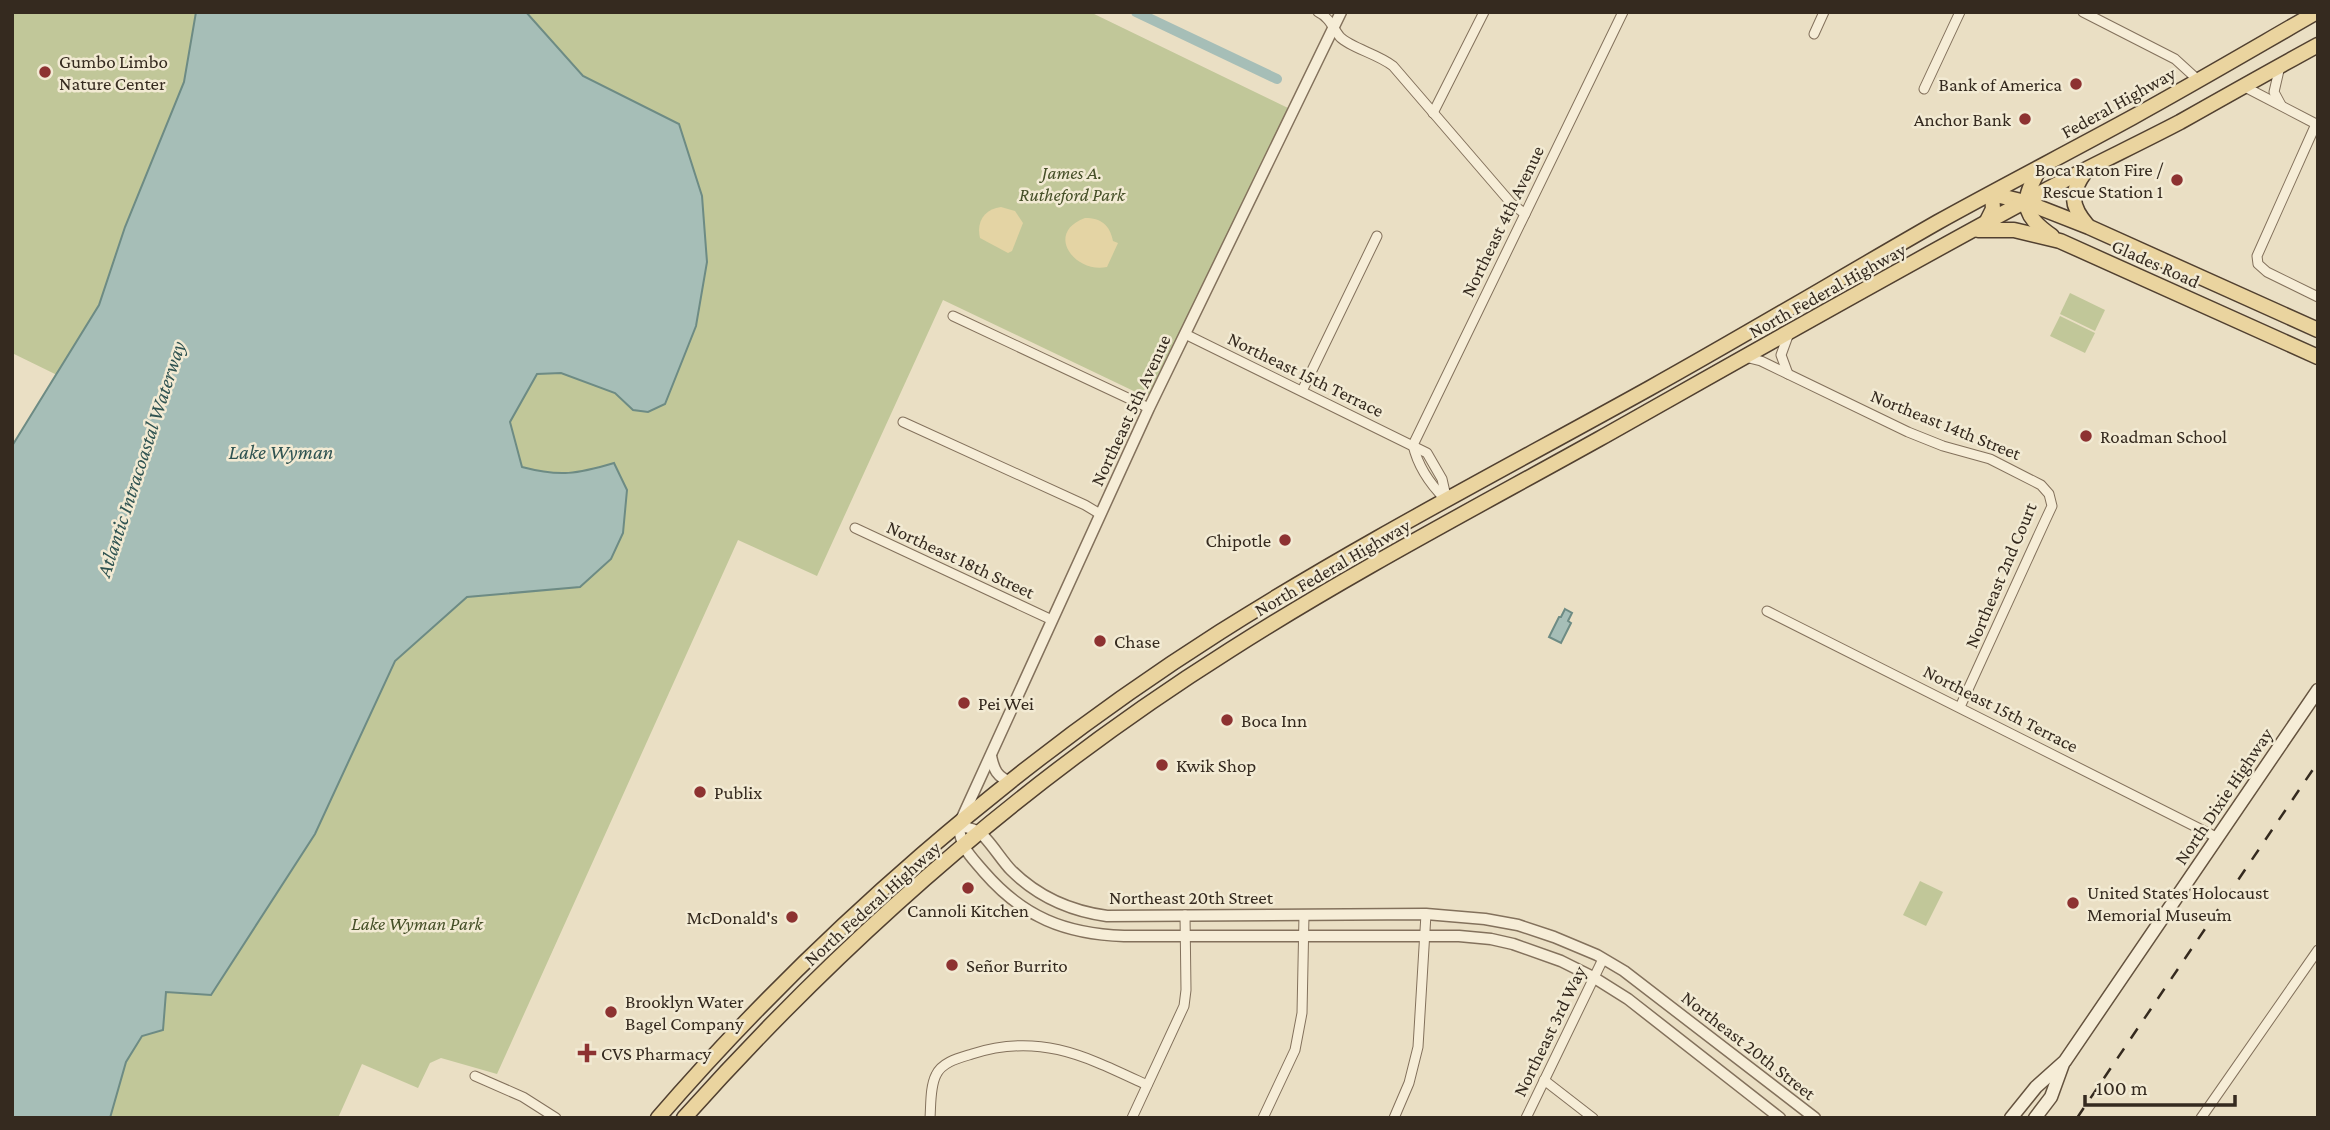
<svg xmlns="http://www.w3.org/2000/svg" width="2330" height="1130" font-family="'Crimson Pro',serif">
<rect width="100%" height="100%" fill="#eadfc4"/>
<g fill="#c1c799">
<path d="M 12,12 L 196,12 L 184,82 L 125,227 L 99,305 L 57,375 L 12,353 Z"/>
<path d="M 526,12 L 1090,12 L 1288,108 L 1151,392 L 1147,395 L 1142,395 L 943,300 L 817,576 L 738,540 L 497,1074 L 441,1058 L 430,1063 L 418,1088 L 362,1064 L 338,1118 L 109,1118 L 126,1062 L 142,1036 L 163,1030 L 166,991 L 211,995 L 315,834 L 395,661 L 467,597 L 580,587 L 611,559 L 622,533 L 627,490 L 577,474 L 539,471 L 521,467 L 510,422 L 537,374 L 561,373 L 615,393 L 633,410 L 665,404 L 696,326 L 707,262 L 679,124 L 583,76 Z"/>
<path d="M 2070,293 L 2105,310 L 2095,331 L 2060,314 Z"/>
<path d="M 2060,316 L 2095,333 L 2085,353 L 2050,336 Z"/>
<path d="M 1920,881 L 1943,892 L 1926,926 L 1903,915 Z"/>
</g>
<g fill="#e4d4a4">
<path d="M 1001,207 L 1015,211 L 1023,223 L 1012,251 L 1008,253 L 980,238 C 976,221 985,209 1001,207 Z"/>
<path d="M 1085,218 C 1101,218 1110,225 1113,241 L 1118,243 L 1107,267 C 1075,274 1044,233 1085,218 Z"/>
</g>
<g fill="#a6beb7" stroke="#6d8b84" stroke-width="2">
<path d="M 196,12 L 526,12 L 583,76 L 679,124 L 702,196 L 707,262 L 696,326 L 665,404 L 648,412 L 633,410 L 615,393 L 561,373 L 537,374 L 510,422 L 522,467 C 560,477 577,474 614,463 L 627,490 L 623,533 L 611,559 L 580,587 L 467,597 L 395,661 L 315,834 L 211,995 L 166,992 L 163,1030 L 142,1036 L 126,1062 L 110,1118 L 12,1118 L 12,446 L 99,305 L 125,227 L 184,82 Z"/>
<path d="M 1565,609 L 1572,613 L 1568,621 L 1571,623 L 1561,643 L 1549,637 L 1559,617 L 1561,617 Z"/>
</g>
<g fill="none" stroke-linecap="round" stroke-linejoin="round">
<path stroke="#a6beb7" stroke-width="10" d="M 1136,12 L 1277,79"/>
<g stroke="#83715c" stroke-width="11">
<g id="minor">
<path d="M 1318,12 C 1329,17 1333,28 1340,37 C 1351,48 1378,54 1393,66 L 1511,203 L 1525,214"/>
<path d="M 2083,12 L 2175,59 L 2198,80"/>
<path d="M 1814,34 L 1824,12"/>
<path d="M 2280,66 L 2274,92 L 2281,105"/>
<path d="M 2243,86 L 2318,125"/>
<path d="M 1924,89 L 1960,12"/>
<path d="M 1433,113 L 1484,12"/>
<path d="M 2316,124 L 2257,256 L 2258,264 L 2267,272 L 2318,297"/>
<path d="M 953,316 L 1149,408"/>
<path d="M 1185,334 L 1427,453 L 1442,479 L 1447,501"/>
<path d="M 1745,357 L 1761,361 L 1908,432 L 1943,446 L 1990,459 L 2041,485 L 2049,494 L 2052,506 L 2045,521 L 1960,707"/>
<path d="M 1788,374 L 1781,355 L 1789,333"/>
<path d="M 1302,391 L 1377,236"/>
<path d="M 903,422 L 1085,505 L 1100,514"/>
<path d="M 1413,445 L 1623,12"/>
<path d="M 1413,445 C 1418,467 1429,483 1445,499"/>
<path d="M 855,528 L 1052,620"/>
<path d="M 1767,611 L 2218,838"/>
<path d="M 475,1076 L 523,1097 L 556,1118"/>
<path d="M 1544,1080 L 1593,1118"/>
<path d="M 930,1118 C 931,1104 930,1087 936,1075 C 942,1062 959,1058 972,1054 C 1040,1032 1087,1057 1147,1085"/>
<path d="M 1132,1118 L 1184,1006 L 1186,990 L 1185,915"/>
<path d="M 1263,1118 L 1295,1050 L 1302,1013 L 1304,915"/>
<path d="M 1394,1118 L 1409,1083 L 1418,1047 L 1426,914"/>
<path d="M 1526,1118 L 1603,959"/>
<path d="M 2201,1118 L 2318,950"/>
</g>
</g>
<g stroke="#83715c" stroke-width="13">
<g id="tertiary">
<path d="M 991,756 C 994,770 997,777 1011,782"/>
<path d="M 961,820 L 1149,408 L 1341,12"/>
<path d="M 958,825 C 965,827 974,829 979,832 C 988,838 1002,861 1011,870 C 1037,896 1071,911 1107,916 L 1426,914 L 1485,919 L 1518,925 L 1554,937 L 1597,955 L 1624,971 L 1815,1118"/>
<path d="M 958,825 C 963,851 968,853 984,872 C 1023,917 1065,934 1124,936 L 1459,936 L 1491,939 L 1513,944 L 1561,961 L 1593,977 L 1628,999 L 1780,1118"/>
</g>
</g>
<g stroke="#65533f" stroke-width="15">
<g id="secondary">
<path d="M 2011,1118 L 2036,1087 L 2065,1061 L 2318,690"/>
<path d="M 2035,1118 L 2051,1097 L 2063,1064"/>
</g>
</g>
<g stroke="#514030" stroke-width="17">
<g id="primary">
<path d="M 2040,168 C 2022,199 2019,214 2052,236"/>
<path d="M 2085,172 C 2070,193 2070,205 2087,225"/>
<path d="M 1986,223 L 1993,209 L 1992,194 L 2025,202 L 2089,227 L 2318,330"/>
<path d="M 1978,230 L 2014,230 L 2060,241 L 2318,357"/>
<path d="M 658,1118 C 818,933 1014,763 1220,632 C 1359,544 1506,468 1650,388 C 1747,334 1842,277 1938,222 C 2003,186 2069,152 2133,117 C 2195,83 2256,47 2317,12"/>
<path d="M 684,1118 C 844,939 1027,778 1230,650 C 1349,574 1475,508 1599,439 C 1748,355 1897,270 2048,189 C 2091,166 2136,145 2180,122 C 2226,96 2272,70 2318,45"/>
</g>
</g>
<use href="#minor" stroke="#f6edd7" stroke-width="9"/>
<use href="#tertiary" stroke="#f6edd7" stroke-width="10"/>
<use href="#secondary" stroke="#f6edd7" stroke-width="12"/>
<use href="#primary" stroke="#ead49f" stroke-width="14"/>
<path stroke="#352a1f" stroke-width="2.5" stroke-dasharray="12 12" stroke-linecap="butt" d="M 2077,1118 L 2318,762"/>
</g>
<g fill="#8d3231" stroke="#f2ead3" stroke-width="2.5">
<circle cx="45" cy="72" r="7"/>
<circle cx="2076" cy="84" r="7"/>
<circle cx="2025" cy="119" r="7"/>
<circle cx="2177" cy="180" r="7"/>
<circle cx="2086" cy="436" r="7"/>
<circle cx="1285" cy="540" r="7"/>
<circle cx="1100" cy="641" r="7"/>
<circle cx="964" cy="703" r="7"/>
<circle cx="1227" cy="720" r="7"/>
<circle cx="1162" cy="765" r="7"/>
<circle cx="700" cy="792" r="7"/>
<circle cx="968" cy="888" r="7"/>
<circle cx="2073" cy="903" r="7"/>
<circle cx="792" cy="917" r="7"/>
<circle cx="952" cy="965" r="7"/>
<circle cx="611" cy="1012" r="7"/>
<path d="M583.5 1042.5h7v7h7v7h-7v7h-7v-7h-7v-7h7z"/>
</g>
<g text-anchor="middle" stroke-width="5" stroke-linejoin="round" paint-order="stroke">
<g font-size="19" fill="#352a1f" stroke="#f2ead3" text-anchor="start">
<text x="59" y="68">Gumbo Limbo<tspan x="59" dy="22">Nature Center</tspan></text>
<text x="2062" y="91" text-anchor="end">Bank of America</text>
<text x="2011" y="126" text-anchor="end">Anchor Bank</text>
<text x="2163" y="176" text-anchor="end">Boca Raton Fire /<tspan x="2163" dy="22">Rescue Station 1</tspan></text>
<text x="2100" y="443">Roadman School</text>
<text x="1271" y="547" text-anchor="end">Chipotle</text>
<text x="1114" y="648">Chase</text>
<text x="978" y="710">Pei Wei</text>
<text x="1241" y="727">Boca Inn</text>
<text x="1176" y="772">Kwik Shop</text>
<text x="714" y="799">Publix</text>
<text x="2087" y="899">United States Holocaust<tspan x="2087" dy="22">Memorial Museum</tspan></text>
<text x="968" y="917" text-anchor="middle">Cannoli Kitchen</text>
<text x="778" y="924" text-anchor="end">McDonald's</text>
<text x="966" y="972">Señor Burrito</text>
<text x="625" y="1008">Brooklyn Water<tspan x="625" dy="22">Bagel Company</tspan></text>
<text x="601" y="1060">CVS Pharmacy</text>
</g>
<g font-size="19" fill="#352a1f" stroke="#f2ead3">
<text transform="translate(2118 102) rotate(-29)" y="7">Federal Highway</text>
<text transform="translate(1502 221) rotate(-64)" y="7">Northeast 4th Avenue</text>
<text transform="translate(2156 263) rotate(24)" y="7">Glades Road</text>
<text transform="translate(1827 290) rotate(-29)" y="7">North Federal Highway</text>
<text transform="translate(1306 374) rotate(26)" y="7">Northeast 15th Terrace</text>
<text transform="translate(1130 410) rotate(-65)" y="7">Northeast 5th Avenue</text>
<text transform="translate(1946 424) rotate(22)" y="7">Northeast 14th Street</text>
<text transform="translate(961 559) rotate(25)" y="7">Northeast 18th Street</text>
<text transform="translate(1332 567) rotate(-30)" y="7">North Federal Highway</text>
<text transform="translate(2000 575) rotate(-67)" y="7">Northeast 2nd Court</text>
<text transform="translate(2001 708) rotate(27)" y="7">Northeast 15th Terrace</text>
<text transform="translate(2223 796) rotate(-56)" y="7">North Dixie Highway</text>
<text x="1191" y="904">Northeast 20th Street</text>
<text transform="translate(872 903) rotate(-42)" y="7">North Federal Highway</text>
<text transform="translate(1549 1031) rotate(-64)" y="7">Northeast 3rd Way</text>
<text transform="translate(1749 1045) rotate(38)" y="7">Northeast 20th Street</text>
</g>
<g font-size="19" font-style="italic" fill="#454f27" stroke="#f2ead3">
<text x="1072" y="179">James A.<tspan x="1072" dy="22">Rutheford Park</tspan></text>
<text x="417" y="930">Lake Wyman Park</text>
</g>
<g font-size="21" font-style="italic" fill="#2f5351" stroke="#f2ead3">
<text x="281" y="459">Lake Wyman</text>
<text transform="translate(141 459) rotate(-72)" y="7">Atlantic Intracoastal Waterway</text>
</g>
</g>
<rect width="2330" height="1130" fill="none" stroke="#352a1f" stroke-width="28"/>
<path d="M2085 1095v10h150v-10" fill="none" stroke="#352a1f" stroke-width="3.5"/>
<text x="2096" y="1095" font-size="21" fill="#352a1f" stroke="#f2ead3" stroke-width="5" paint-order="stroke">100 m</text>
</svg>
